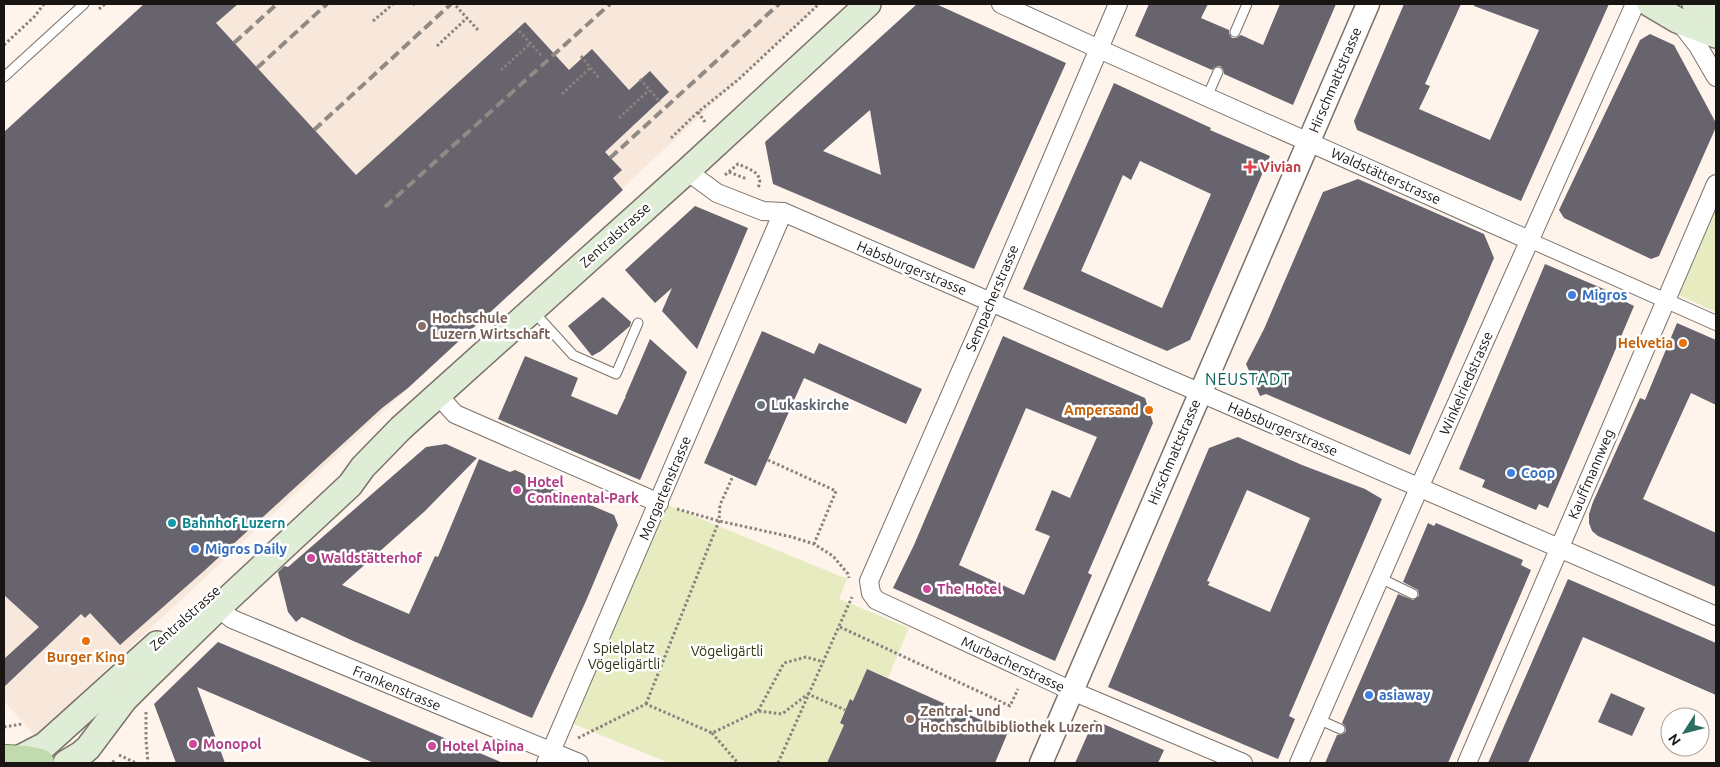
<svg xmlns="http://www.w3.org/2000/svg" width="1720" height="767" font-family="Ubuntu,sans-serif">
<rect width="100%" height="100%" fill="#fef4ec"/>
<path fill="#f7e8db" d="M 144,4 L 820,4 L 35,736 L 4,701 L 4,132 Z"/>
<g fill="#e6ecc0">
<path d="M 1716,209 L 1716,312 L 1679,295 Z"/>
<path d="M 665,504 L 847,579 L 839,599 L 909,628 L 888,678 L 867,669 L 854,700 L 850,699 L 839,723 L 844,725 L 827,763 L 669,763 L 574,724 Z"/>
</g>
<g fill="#67646e" fill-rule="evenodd">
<path d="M 144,4 L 238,4 L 216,23 L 356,175 L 525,22 L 569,70 L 592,49 L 629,90 L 650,71 L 669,92 L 605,152 L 622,170 L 613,178 L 623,190 L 408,388 L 382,408 L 205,570 L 120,645 L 90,613 L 85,618 L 81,614 L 4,687 L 4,659 L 39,627 L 4,595 L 4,132 Z"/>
<path d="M 917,4 L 936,4 L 1066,63 L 974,269 L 773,184 L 765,142 ZM 870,110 L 881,175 L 823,151 Z"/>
<path d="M 1149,4 L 1208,4 L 1201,18 L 1229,30 L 1229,33 L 1232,38 L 1236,38 L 1241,35 L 1263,45 L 1280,4 L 1336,4 L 1293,105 L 1224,74 L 1223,69 L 1220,66 L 1215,67 L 1212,70 L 1135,36 Z"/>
<path d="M 1404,4 L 1461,4 L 1425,84 L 1430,86 L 1419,109 L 1490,140 L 1539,30 L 1474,6 L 1474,4 L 1609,4 L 1521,201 L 1357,130 L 1354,121 Z"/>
<path d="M 1650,34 L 1674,45 L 1716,123 L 1716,127 L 1659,256 L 1651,259 L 1564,218 L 1559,210 L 1640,40 Z"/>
<path d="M 1114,83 L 1211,128 L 1210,130 L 1270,156 L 1190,340 L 1167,351 L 1023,289 ZM 1140,161 L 1211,194 L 1162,308 L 1081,271 L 1123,175 L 1131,180 Z"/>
<path d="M 1358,179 L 1484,234 L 1494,258 L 1410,455 L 1266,394 L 1260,396 L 1246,364 L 1264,329 L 1323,192 Z"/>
<path d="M 695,206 L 748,228 L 697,349 L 662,311 L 672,288 L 655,303 L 625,270 Z"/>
<path d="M 1545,264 L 1625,298 L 1624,301 L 1634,306 L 1548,508 L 1539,504 L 1536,510 L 1482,487 L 1485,480 L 1459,469 Z"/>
<path d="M 603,297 L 631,322 L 630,326 L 601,351 L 592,356 L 568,326 Z"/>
<path d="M 1677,323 L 1716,340 L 1716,405 L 1691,393 L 1643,499 L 1716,533 L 1716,587 L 1598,536 L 1592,531 L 1589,523 L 1589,514 L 1593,502 L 1640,398 L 1645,400 Z"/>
<path d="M 762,331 L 814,354 L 819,343 L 922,389 L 906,424 L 804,378 L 756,486 L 704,463 Z"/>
<path d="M 1003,336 L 1145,398 L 1153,423 L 1088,573 L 1092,575 L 1055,661 L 893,588 L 914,545 ZM 1026,408 L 1097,437 L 1070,498 L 1052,490 L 1035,530 L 1050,536 L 1024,595 L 959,565 Z"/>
<path d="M 650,339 L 687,372 L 640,480 L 498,419 L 525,356 L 578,378 L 571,396 L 617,415 L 625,398 L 626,398 L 625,397 Z"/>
<path d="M 1238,437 L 1302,465 L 1365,489 L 1382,499 L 1289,716 L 1295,719 L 1278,759 L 1108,687 L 1209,448 ZM 1247,490 L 1310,518 L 1270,612 L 1208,585 L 1210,582 L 1207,581 Z"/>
<path d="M 446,444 L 477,458 L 425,511 L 342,585 L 409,614 L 435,556 L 438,557 L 479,459 L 510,472 L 515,470 L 524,474 L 527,478 L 614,515 L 618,525 L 586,601 L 532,718 L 351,640 L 302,617 L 296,622 L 288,612 L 278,572 L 284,566 L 288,567 L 426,447 Z"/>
<path d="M 1428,523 L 1434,526 L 1436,523 L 1523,560 L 1521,565 L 1531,570 L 1448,763 L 1325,763 L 1337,735 L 1343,734 L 1346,731 L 1345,726 L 1342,723 L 1398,594 L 1413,600 L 1419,596 L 1418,590 L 1403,582 Z"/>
<path d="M 1568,579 L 1716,643 L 1716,695 L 1583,637 L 1528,763 L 1488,763 Z"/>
<path d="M 218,642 L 285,670 L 503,763 L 374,763 L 197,687 L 225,763 L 176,763 L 154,704 Z"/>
<path d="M 867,669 L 1008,732 L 995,763 L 827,763 L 844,725 L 840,723 L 850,699 L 853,701 Z"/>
<path d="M 1611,693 L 1645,708 L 1632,736 L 1598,722 Z"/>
<path d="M 1094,720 L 1164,750 L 1158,763 L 1075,763 Z"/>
</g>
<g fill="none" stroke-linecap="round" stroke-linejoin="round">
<g stroke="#7a726b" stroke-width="11">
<g id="service">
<path d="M 1235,32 L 1247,4"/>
<path d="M 4,77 L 84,4"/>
<path d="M 1207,97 L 1218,72"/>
<path d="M 534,312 L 573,355 L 616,374 L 638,323"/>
<path d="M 1380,578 L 1413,594"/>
<path d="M 1318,719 L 1340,729"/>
</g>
</g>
<g stroke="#7a726b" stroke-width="16">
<path id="pedestrian" d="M 1529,240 L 1716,323"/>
</g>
<g stroke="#7a726b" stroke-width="20">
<g id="minor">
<path d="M 1001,4 L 1099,49 L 1529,240"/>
<path d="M 1118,4 L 991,302 L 869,581 L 871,593 L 876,600 L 1072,691 L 1243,763"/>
<path d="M 1678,20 L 1698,46 L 1716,77"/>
<path d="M 687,171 L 717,193 L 763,211 L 783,212 L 1716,616"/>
<path d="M 438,395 L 455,414 L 659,503"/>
<path d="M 218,608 L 232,619 L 579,763"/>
<path d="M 546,763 L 783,212"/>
<path d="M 1299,763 L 1419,488 L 1635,4"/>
<path d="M 1467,763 L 1716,184"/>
</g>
</g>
<g stroke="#7a726b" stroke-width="25">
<path id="tertiary" d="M 1041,763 L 1368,4"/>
</g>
<g stroke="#7a726b" stroke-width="28">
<g id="secondary">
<path d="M 1650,4 L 1677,20 L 1716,35"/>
<path d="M 1695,4 L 1716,20"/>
<path d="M 18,759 L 45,745 L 157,644"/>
<path d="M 66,763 L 81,754 L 88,748 L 124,700 L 144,680 L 218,608 L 350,485 L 363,467 L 401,428 L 687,171 L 868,4"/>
</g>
</g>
<g stroke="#6c8655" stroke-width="30">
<path id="primary" d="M 4,759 L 26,760 L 40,763"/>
</g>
<g stroke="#89827d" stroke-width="3" stroke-dasharray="2.5 2.5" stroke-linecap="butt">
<path d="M 414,4 L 415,5"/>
<path d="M 456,6 L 478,30"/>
<path d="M 99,9 L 105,4"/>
<path d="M 373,21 L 393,4"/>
<path d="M 519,31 L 541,55"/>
<path d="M 4,45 L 35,16 L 44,4"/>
<path d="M 437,46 L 467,18"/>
<path d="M 581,56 L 599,78"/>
<path d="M 501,70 L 530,44"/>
<path d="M 640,79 L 660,102"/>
<path d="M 562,94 L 591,67"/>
<path d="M 698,112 L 705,122"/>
<path d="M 619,118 L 649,90"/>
<path d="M 671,138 L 698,112 L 739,79 L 819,4"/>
<path d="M 729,172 L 747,179"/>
<path d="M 725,175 L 738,164 C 749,169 765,173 758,188"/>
<path d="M 768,460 L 836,491 L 814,544"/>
<path d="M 677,509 L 719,521 L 792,537 L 814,544 L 833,556 L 848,574 L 849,578"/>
<path d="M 840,627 L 1010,706 L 1018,689"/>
<path d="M 646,704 L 719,521 L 720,505 L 733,476"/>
<path d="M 758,711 L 784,663 L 806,657 L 824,662"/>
<path d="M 146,712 L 146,740 L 148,763"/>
<path d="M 4,727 L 22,724"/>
<path d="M 712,733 L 738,763"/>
<path d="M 578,738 L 646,704 L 712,733 L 758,711 L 782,714 L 808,694 L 845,710"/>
<path d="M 119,755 L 136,763"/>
<path d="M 112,761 L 116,763"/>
<path d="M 778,763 L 852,597"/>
</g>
<use href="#service" stroke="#fff" stroke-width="9"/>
<use href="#pedestrian" stroke="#fff" stroke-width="14"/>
<use href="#minor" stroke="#fff" stroke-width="18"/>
<use href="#tertiary" stroke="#fff" stroke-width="22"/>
<use href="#secondary" stroke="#e0edd6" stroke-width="25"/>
<use href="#primary" stroke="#c1dbae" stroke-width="28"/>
<g stroke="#908984" stroke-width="4" stroke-dasharray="10 5" stroke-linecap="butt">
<path d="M 234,43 L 277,4"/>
<path d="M 257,68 L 327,4"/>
<path d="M 314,130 L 451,4"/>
<path d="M 610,158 L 779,4"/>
<path d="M 385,207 L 610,4"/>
</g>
</g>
<path fill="#e0444e" stroke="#fff" stroke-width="2" d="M1247.5 159.5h5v5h5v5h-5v5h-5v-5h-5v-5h5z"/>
<g fill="#3f7fe0" stroke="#fff" stroke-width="2">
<circle cx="1572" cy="295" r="5"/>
<circle cx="1511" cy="473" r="5"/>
<circle cx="195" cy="549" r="5"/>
<circle cx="1369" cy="695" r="5"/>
</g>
<g fill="#8d6e63" stroke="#fff" stroke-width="2">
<circle cx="422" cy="326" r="5"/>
<circle cx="910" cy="719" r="5"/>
</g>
<g fill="#e8710a" stroke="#fff" stroke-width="2">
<circle cx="1683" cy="343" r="5"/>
<circle cx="1149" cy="410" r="5"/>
<circle cx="86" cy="641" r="5"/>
</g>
<circle fill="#6b7280" stroke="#fff" stroke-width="2" cx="761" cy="405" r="5"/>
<g fill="#d1479c" stroke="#fff" stroke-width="2">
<circle cx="517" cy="490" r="5"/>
<circle cx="311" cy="558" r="5"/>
<circle cx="927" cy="589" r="5"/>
<circle cx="193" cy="744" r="5"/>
<circle cx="432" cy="746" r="5"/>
</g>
<circle fill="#0f9aa8" stroke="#fff" stroke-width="2" cx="172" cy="523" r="5"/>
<g text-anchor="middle" stroke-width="5" stroke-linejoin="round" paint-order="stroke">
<g font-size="14" fill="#191513" stroke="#fff">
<text transform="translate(1335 80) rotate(-67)" y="5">Hirschmattstrasse</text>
<text transform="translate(1386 176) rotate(24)" y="5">Waldstätterstrasse</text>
<text transform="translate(615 235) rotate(-42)" y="5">Zentralstrasse</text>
<text transform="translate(912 268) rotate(23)" y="5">Habsburgerstrasse</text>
<text transform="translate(992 298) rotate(-67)" y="5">Sempacherstrasse</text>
<text transform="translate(1466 383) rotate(-66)" y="5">Winkelriedstrasse</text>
<text transform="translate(1283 429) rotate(23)" y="5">Habsburgerstrasse</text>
<text transform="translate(1174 452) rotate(-67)" y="5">Hirschmattstrasse</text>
<text transform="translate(1591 474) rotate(-67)" y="5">Kauffmannweg</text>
<text transform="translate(665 488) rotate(-67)" y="5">Morgartenstrasse</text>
<text transform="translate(185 618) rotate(-42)" y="5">Zentralstrasse</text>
<text transform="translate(1013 664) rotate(25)" y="5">Murbacherstrasse</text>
<text transform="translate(397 688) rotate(23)" y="5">Frankenstrasse</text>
</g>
<g font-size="14" font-weight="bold" fill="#be3a42" stroke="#fff" text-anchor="start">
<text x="1260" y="172">Vivian</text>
</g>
<g font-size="14" font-weight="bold" fill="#366cbe" stroke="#fff" text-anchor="start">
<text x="1582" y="300">Migros</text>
<text x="1521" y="478">Coop</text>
<text x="205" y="554">Migros Daily</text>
<text x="1379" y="700">asiaway</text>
</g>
<g font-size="14" font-weight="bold" fill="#785e54" stroke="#fff" text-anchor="start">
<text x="432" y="323">Hochschule<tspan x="432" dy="16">Luzern Wirtschaft</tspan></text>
<text x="920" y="716">Zentral- und<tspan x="920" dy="16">Hochschulbibliothek Luzern</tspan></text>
</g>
<g font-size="14" font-weight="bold" fill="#c56008" stroke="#fff" text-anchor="end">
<text x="1673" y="348">Helvetia</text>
<text x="1139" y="415">Ampersand</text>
<text x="86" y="662" text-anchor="middle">Burger King</text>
</g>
<g font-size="14" font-weight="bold" fill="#5b616d" stroke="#fff" text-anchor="start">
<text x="771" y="410">Lukaskirche</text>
</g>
<g font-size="14" font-weight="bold" fill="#b23c85" stroke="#fff" text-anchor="start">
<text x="527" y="487">Hotel<tspan x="527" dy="16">Continental-Park</tspan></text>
<text x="321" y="563">Waldstätterhof</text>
<text x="937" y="594">The Hotel</text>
<text x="203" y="749">Monopol</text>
<text x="442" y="751">Hotel Alpina</text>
</g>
<g font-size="14" font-weight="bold" fill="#0d838f" stroke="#fff" text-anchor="start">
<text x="182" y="528">Bahnhof Luzern</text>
</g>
<g font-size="14" fill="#2e320e" stroke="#fff">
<text x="624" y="653">Spielplatz<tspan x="624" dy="16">Vögeligärtli</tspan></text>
<text x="727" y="656">Vögeligärtli</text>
</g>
<g font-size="16" letter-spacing="1" fill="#0a6355" stroke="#fff">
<text x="1248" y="385">NEUSTADT</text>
</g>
</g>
<rect width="1720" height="767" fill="none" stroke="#191513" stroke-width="10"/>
<g transform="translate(1685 732) rotate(234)"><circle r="24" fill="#ffffff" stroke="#a3a1a1"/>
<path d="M0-4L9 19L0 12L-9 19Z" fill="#2b6f61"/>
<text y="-8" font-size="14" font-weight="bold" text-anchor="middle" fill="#191513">N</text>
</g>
</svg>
